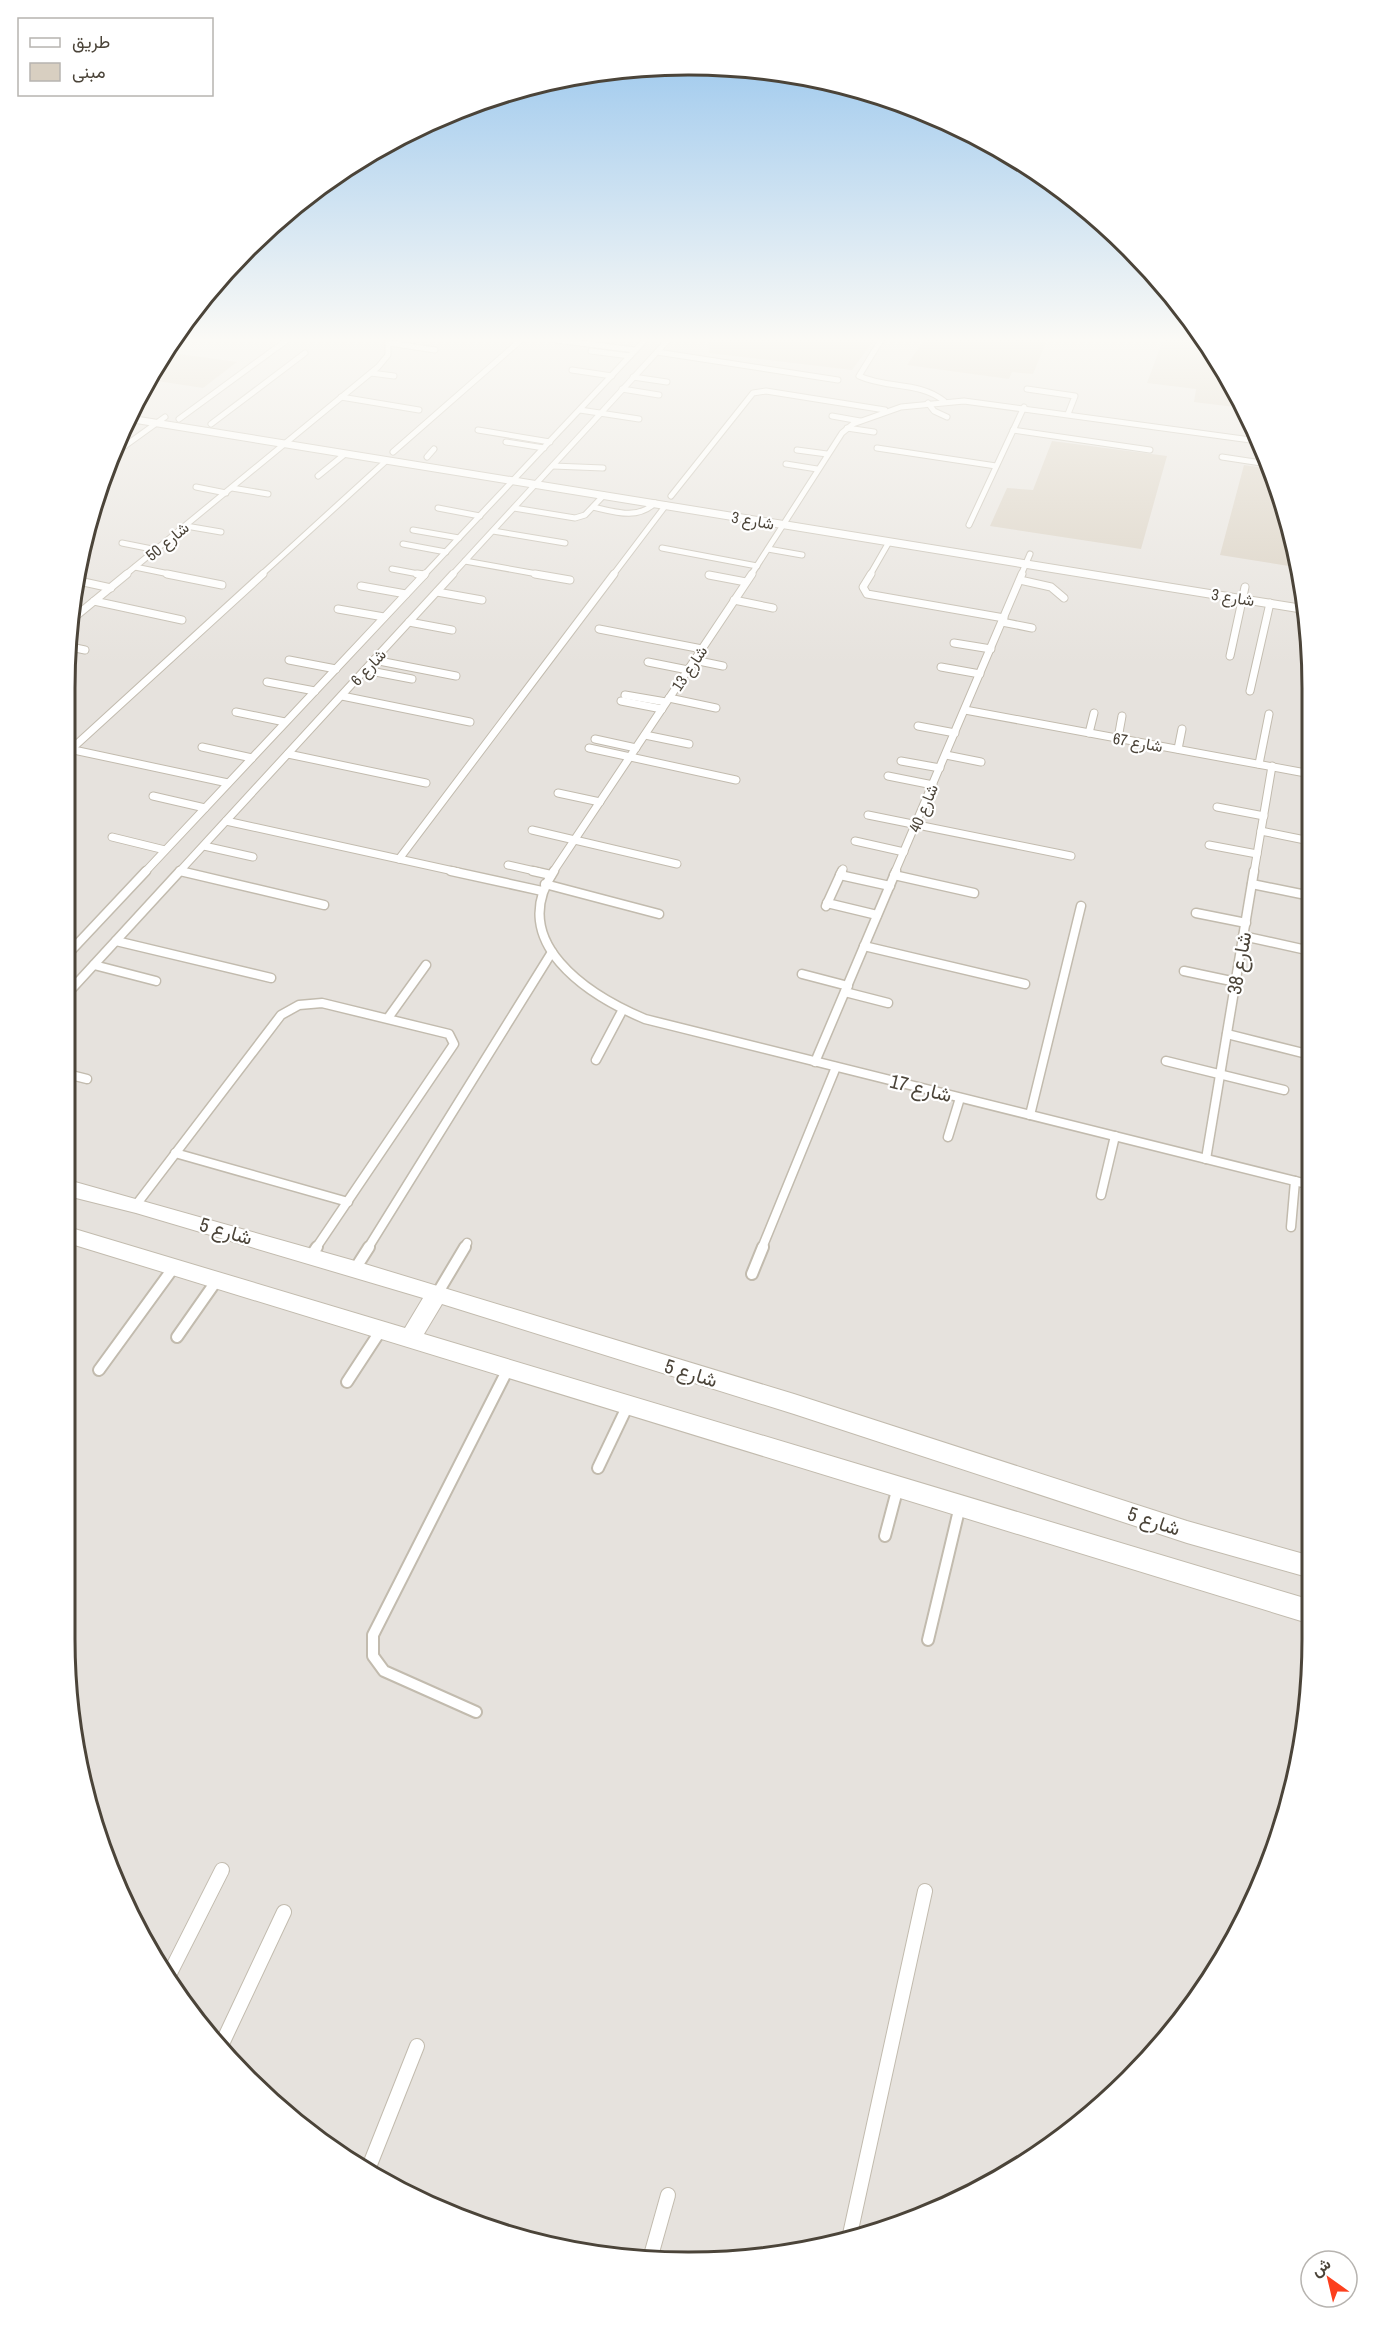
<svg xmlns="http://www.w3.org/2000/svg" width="1377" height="2327" font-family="'Archivo Narrow',Vazirmatn,sans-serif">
<rect width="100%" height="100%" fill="#f6f3ec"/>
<path fill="#e6e2dd" d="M 171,340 L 1201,340 L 1229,376 L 1279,488 L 1311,647 L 1311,1680 L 1279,1839 L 1208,1985 L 1100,2108 L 1001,2179 L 927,2215 L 811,2250 L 729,2261 L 607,2257 L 527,2241 L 413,2198 L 342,2157 L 248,2080 L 193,2018 L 145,1940 L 129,1915 L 98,1839 L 70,1720 L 66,647 L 98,488 Z"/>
<g fill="#d8cfc1">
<path d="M 710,340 L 874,340 L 852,370 L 709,353 Z"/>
<path d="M 924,340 L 1047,340 L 1033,374 L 1012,372 L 1009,379 L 907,365 Z"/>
<path d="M 1163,340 L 1201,340 L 1229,376 L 1243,408 L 1194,402 L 1196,389 L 1147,383 Z"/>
<path d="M 165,352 L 237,362 L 203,388 L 151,380 Z"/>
<path d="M 1052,441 L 1167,456 L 1141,549 L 990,526 L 1007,488 L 1033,490 Z"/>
<path d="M 1244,465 L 1271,469 L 1279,488 L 1295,567 L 1220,555 Z"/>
</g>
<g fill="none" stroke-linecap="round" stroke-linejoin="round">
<g stroke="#c2bbae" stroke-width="7">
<g id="service-far4">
<path d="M 556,340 L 635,350"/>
<path d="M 881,340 L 859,376 C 887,389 919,381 944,401"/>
<path d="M 389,343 L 435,350"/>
<path d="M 591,351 L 630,356"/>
<path d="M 657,352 L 838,380"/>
<path d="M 572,370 L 612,376"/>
<path d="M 371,373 L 394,376"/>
<path d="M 633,377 L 667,382"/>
<path d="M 622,389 L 659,395"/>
<path d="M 1027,389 L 1075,396 L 1068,414"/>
<path d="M 341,397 L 419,410"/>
<path d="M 928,403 L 934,411 L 947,417"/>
<path d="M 580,410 L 639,419"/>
<path d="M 832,416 L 860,421"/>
<path d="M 179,419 L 287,340"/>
<path d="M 211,424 L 305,353"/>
<path d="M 847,428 L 874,432"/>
<path d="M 478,430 L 550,442"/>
<path d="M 1013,430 L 1150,450"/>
<path d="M 506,442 L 544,448"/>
<path d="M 877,448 L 996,466"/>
<path d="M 797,450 L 827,454"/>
<path d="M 393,452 L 521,340"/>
<path d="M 115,453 L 165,417"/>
<path d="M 427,457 L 434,449"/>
<path d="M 1222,457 L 1268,464"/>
<path d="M 786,464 L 817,469"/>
<path d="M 553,466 L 603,468"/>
<path d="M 318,476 L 345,454"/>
<path d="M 196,487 L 226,493"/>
<path d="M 232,488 L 268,494"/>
<path d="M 671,496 L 753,393 L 766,391 L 885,410"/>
<path d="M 593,507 C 615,512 637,520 655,503"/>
<path d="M 438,508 L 480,516"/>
<path d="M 514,508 L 575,518 L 585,515 L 604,495"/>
<path d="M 969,525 L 1024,407"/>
<path d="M 186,526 L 221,532"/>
<path d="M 413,530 L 459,538"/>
<path d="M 493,531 L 565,543"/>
<path d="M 122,543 L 157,550"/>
<path d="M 403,544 L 446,552"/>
<path d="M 662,548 L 757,566"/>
<path d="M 768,549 L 802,555"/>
<path d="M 465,561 L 543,575"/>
<path d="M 135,567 L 174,575"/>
<path d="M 392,569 L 424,575"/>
<path d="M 125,575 L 378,367 L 388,355 L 388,340"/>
<path d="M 261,575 L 386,461"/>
<path d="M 424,575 L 645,340"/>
<path d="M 452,575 L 668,340"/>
<path d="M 613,575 L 666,505"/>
<path d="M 751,575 L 842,433 L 853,424 L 901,407 L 964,401 L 1258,441"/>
<path d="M 870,575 L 889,542"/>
<path d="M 1021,575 L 1030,554"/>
</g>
</g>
<g stroke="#c2bbae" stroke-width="9">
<g id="service-far3">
<path d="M 167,574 L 222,585"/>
<path d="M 417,574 L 424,575"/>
<path d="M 535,574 L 570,580"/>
<path d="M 871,574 L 863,587 L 867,594 L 1004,618"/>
<path d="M 709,575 L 746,582"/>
<path d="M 1020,580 L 1051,587 L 1064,598"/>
<path d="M 79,581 L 111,588"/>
<path d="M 361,586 L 406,594"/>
<path d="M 437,592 L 482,600"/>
<path d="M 734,600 L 773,608"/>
<path d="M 94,601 L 182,620"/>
<path d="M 338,609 L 384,617"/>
<path d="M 71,620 L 127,574"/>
<path d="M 409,622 L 452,630"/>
<path d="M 1002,622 L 1032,628"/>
<path d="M 599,629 L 702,649"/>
<path d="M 954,643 L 991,649"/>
<path d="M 66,646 L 85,650"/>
<path d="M 1230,656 L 1245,587"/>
<path d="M 289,660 L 336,669"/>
<path d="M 374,660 L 456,676"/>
<path d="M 694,660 L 723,666"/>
<path d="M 648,662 L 688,670"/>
<path d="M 941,667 L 980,674"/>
<path d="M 365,670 L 412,679"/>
<path d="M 267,682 L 315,691"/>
<path d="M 1250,691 L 1270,603"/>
<path d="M 625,695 L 666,702"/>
<path d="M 342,696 L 470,722"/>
<path d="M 669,698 L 716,708"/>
<path d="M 621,701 L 662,709"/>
<path d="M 965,710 L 1311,774"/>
<path d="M 236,712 L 285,722"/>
<path d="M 918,726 L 955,733"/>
<path d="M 1089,733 L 1094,713"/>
<path d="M 645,735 L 689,744"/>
<path d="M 1118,738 L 1122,716"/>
<path d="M 595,739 L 636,748"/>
<path d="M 202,747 L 252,758"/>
<path d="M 589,748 L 736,780"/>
<path d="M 69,749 L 228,783"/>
<path d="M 1178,749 L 1182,729"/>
<path d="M 66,754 L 263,574"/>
<path d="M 288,754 L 426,783"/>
<path d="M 946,755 L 981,762"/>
<path d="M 901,761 L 940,768"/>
<path d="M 1259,764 L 1269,714"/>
<path d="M 888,776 L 933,785"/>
<path d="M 558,793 L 600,802"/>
<path d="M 153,796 L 205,808"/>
<path d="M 1217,807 L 1264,816"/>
<path d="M 868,815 L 1071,856"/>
<path d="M 226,821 L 458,872"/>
<path d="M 532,830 L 677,864"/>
<path d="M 1261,831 L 1305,840"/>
<path d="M 112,837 L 165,850"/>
<path d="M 855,841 L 904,852"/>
<path d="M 1209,845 L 1257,854"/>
<path d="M 204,846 L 253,857"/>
<path d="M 399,859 L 614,574"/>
<path d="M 508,865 L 539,872"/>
<path d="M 180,871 L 185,872"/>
<path d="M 145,872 L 425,574"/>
<path d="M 179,872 L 453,574"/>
<path d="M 553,872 L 752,574"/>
<path d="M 841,872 L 843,869"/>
<path d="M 895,872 L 1022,574"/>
<path d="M 1254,872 L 1272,766"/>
</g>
</g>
<g stroke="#c2bbae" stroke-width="11">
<g id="service-far2">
<path d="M 180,871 L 324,905"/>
<path d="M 451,871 L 542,891"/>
<path d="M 533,871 L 551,875"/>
<path d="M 554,871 C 506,942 588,995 645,1019 L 1311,1185"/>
<path d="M 840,875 L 890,886"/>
<path d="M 894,875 L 974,893"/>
<path d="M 545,884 L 659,914"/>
<path d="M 1252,884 L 1311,896"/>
<path d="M 827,903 L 877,915"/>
<path d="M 826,906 L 842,871"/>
<path d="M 1196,913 L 1246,923"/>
<path d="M 1243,936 L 1311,951"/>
<path d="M 116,941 L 271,978"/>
<path d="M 864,946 L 1025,984"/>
<path d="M 67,955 L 146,871"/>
<path d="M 94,965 L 156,981"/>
<path d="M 1184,971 L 1236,982"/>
<path d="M 802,974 L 848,986"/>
<path d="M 845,992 L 888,1003"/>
<path d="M 67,994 L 180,871"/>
<path d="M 388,1018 L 426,965"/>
<path d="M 1227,1034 L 1311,1055"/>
<path d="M 596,1060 L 622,1011"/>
<path d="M 1166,1061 L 1284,1090"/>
<path d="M 815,1062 L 896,871"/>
<path d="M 67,1074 L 87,1079"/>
<path d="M 1030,1115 L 1081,906"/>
<path d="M 948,1137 L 960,1098"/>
<path d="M 175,1153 L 348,1202"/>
<path d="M 1206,1159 L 1254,871"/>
<path d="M 1101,1195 L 1115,1136"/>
<path d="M 136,1205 L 281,1015 L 299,1005 L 322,1003 L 449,1034 L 454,1044 L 316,1248"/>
<path d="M 1291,1227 L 1295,1181"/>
<path d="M 368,1248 L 552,952"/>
<path d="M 464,1248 L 467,1243"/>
<path d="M 762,1248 L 836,1067"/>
</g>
</g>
<g stroke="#c2bbae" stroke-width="14">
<g id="service-far1">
<path d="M 311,1256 L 317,1247"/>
<path d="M 355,1269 L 369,1247"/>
<path d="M 752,1274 L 763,1247"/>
<path d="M 437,1294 L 465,1247"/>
<path d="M 177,1337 L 217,1280"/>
<path d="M 99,1370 L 174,1267"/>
<path d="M 347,1382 L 381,1330"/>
<path d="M 598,1468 L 628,1405"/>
<path d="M 885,1536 L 898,1487"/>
<path d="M 928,1640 L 960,1506"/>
<path d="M 476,1712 L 384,1671 L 373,1656 L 373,1635 L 508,1369"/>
</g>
</g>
<g stroke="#c2bbae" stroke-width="16">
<g id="service">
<path d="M 168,1977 L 222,1870"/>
<path d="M 220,2048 L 284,1912"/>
<path d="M 367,2172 L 417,2046"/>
<path d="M 849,2239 L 925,1891"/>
<path d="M 650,2259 L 668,2195"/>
</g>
</g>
<g stroke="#c2bbae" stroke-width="2">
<g id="minor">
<path d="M 133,416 L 1303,605 L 1304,613 L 130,422 Z"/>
<path d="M 68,1180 L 355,1261 L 794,1394 L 1187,1521 L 1311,1556 L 1311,1578 L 1187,1543 L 794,1414 L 442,1304 L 424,1334 L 1311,1600 L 1311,1624 L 68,1243 L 68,1227 L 405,1328 L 423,1298 L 136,1213 L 68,1196 Z"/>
</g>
</g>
<use href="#service-far4" stroke="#fff" stroke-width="5"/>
<use href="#service-far3" stroke="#fff" stroke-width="7"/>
<use href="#service-far2" stroke="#fff" stroke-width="8"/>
<use href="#service-far1" stroke="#fff" stroke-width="10"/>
<use href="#service" stroke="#fff" stroke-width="14"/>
<use href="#minor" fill="#fff" fill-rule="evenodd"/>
</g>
<linearGradient id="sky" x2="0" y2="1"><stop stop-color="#8fc1ec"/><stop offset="0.51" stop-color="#fbfaf6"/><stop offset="1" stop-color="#fbfaf6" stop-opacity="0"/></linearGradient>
<rect width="1377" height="666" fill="url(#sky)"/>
<g text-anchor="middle" stroke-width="4.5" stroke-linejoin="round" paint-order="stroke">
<g font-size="16" fill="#4b4439" stroke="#fff">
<text transform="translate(753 520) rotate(10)" y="6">شارع 3</text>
<text transform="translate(167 541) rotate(-40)" y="6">شارع 50</text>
<text transform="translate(1233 597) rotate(9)" y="6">شارع 3</text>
<text transform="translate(368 667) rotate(-47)" y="6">شارع 6</text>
<text transform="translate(689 668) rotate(-56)" y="6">شارع 13</text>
<text transform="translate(1138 742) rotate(10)" y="6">شارع 67</text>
<text transform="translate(923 808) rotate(-67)" y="6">شارع 40</text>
</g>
<g font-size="20" fill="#4b4439" stroke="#fff">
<text transform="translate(1239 963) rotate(-80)" y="7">شارع 38</text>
<text transform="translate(921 1088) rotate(14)" y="7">شارع 17</text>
<text transform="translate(226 1231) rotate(16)" y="7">شارع 5</text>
<text transform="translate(691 1373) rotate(17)" y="7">شارع 5</text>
<text transform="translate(1154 1521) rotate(18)" y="7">شارع 5</text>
</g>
</g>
<path d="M0 0H1377V2327H0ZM688 75H689A613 613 0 0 1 1302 688V1639A613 613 0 0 1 689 2252H688A613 613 0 0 1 75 1639V688A613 613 0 0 1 688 75Z" fill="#fff" fill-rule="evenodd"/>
<path fill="none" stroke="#4b4439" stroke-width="3" d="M688 75H689A613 613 0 0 1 1302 688V1639A613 613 0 0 1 689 2252H688A613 613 0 0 1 75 1639V688A613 613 0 0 1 688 75Z"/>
<rect x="18" y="18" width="195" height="78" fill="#ffffff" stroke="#b7b4b0" stroke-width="1.5"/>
<rect x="30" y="38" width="30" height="9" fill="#ffffff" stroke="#b7b4b0" stroke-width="1.5"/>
<text x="72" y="48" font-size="18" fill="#4b4439">طريق</text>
<rect x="30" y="63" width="30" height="18" fill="#d8cfc1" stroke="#b7b4b0" stroke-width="1.5"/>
<text x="72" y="78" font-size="18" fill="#4b4439">مبنى</text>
<g transform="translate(1329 2279) rotate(326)"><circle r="28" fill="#ffffff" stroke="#b7b4b0" stroke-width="1.5"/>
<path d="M0-4.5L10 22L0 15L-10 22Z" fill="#fc3f1d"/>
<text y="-9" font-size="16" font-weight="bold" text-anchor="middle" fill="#4b4439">ش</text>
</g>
</svg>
